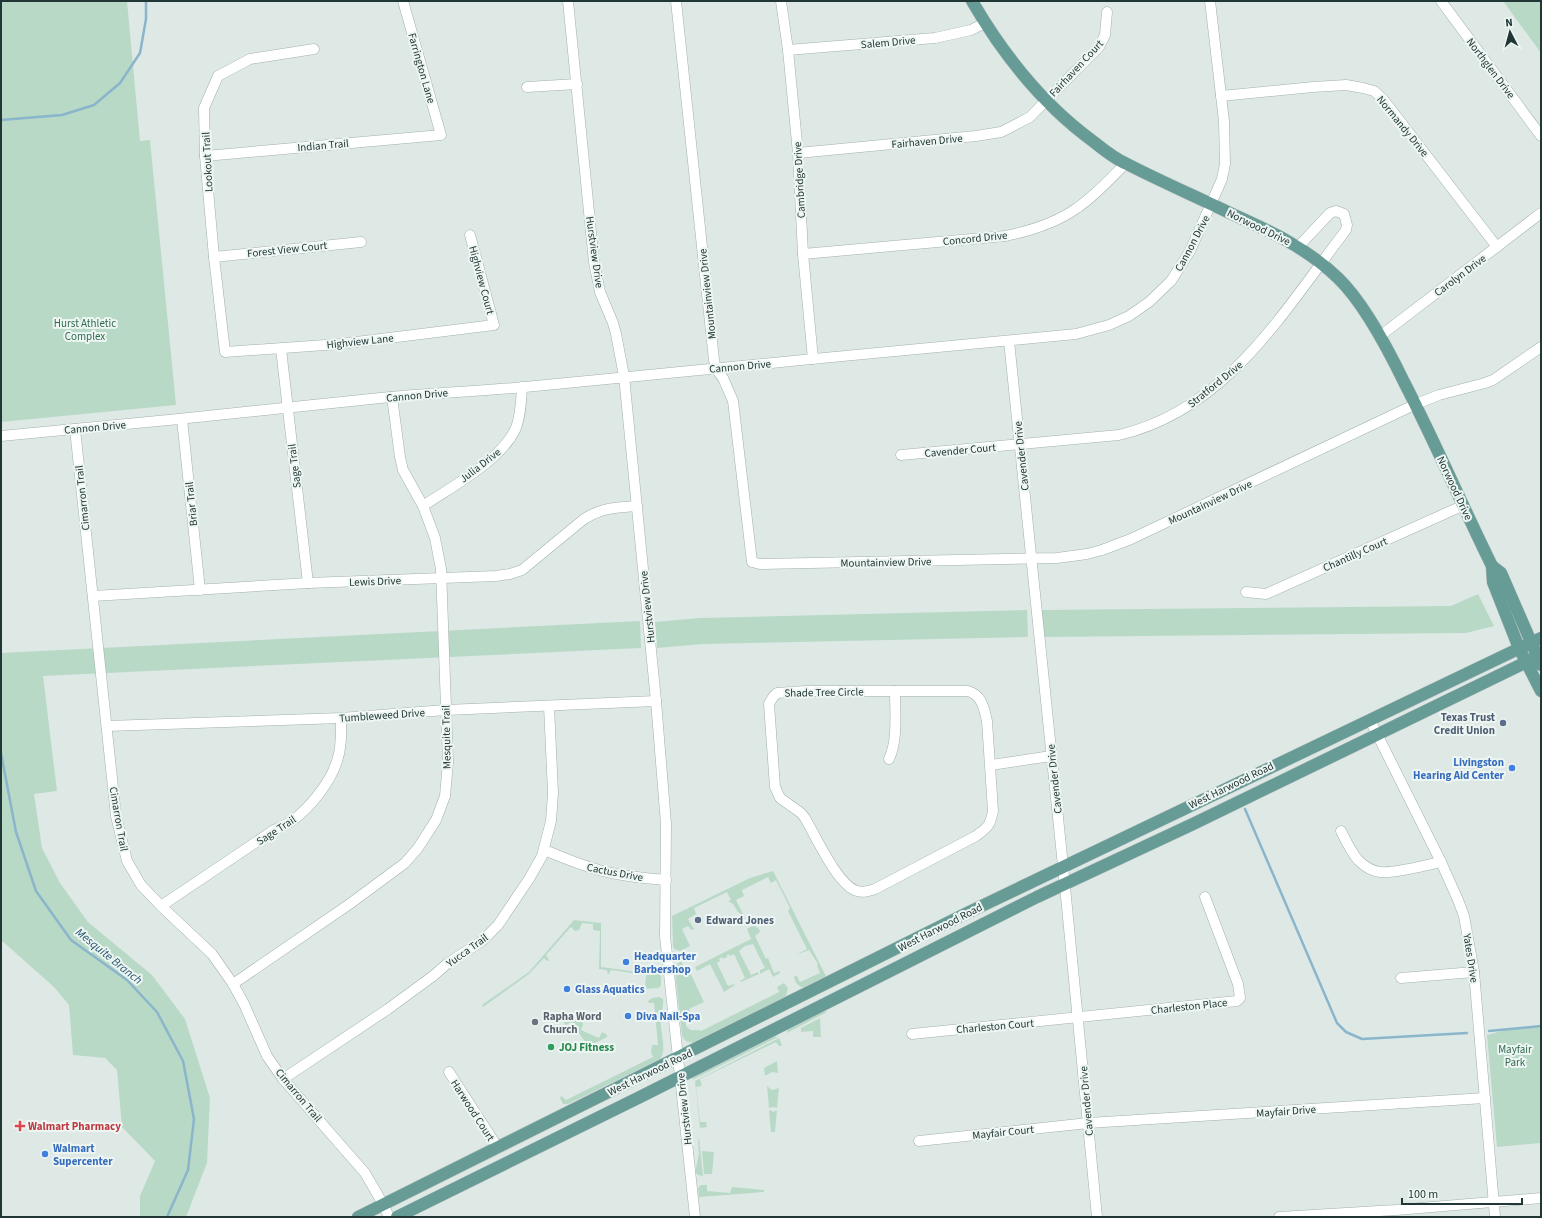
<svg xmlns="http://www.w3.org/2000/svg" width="1542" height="1218" font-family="'Source Sans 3',sans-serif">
<rect width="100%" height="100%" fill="#dee9e6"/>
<g fill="#b9d9c7">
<path d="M 1,1 L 127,1 L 140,141 L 150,140 L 176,405 L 1,422 Z"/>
<path d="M 1503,1 L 1541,1 L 1541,53 Z"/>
<path d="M 1478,594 L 1494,626 L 1466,633 L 1044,637 L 1041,610 L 1451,606 Z"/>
<path d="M 1027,610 L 1028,637 L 703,644 L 657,648 L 655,622 L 700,618 Z"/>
<path d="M 640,621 L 641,648 L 43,676 L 57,791 L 34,794 L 42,848 L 60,883 L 88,922 L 152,975 L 185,1019 L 210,1098 L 207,1163 L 186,1217 L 140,1217 L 140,1196 L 155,1161 L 122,1127 L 117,1070 L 105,1058 L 73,1055 L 69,1005 L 54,987 L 1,940 L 1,653 Z"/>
<path d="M 773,871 L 826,976 L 804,987 L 801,987 L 797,984 L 794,978 L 795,976 L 797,976 L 800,982 L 820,973 L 817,966 L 818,964 L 809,950 L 796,955 L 807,949 L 788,911 L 790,908 L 776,880 L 771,883 L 768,877 L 742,890 L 744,896 L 736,900 L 745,918 L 729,927 L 728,925 L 741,919 L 739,912 L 738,912 L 733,904 L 728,901 L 731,900 L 727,892 L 694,908 L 696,914 L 688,919 L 694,929 L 691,930 L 688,926 L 682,929 L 690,946 L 680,951 L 674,949 L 673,945 L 672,916 L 750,878 Z"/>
<path d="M 574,920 L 601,923 L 601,967 L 653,974 L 653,972 L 658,972 L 661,976 L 661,986 L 658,988 L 645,989 L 646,975 L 611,970 L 608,975 L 607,970 L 599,969 L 600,931 L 593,930 L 593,924 L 582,923 L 579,930 L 575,931 L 571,927 L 569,929 L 546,955 L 549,960 L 547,961 L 544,958 L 529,974 L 483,1007 L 482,1005 L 529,972 Z"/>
<path d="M 755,926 L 759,929 L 760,932 L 755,936 L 766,959 L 768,958 L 774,973 L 780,971 L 780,973 L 773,977 L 769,969 L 760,974 L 760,970 L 765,968 L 753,944 L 745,946 L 739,951 L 751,975 L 758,972 L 759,974 L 741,982 L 740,981 L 745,978 L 734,954 L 730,956 L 729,954 L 727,955 L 727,957 L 723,959 L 722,957 L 719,959 L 720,961 L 717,963 L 728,986 L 734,984 L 735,985 L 724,992 L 710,964 L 697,971 L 695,967 L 751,939 L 747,929 L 750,927 Z"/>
<path d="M 681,961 L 685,970 L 688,968 L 704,1002 L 689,1009 L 690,1013 C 685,1018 683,1027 691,1030 C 696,1031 697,1029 701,1031 L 779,992 L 777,987 L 784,983 L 788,988 L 786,996 L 694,1042 C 688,1043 684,1041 682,1035 L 675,971 L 676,965 Z"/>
<path d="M 659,997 L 663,999 C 664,1006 661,1011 661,1018 C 659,1030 668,1049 660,1059 L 568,1104 L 563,1104 L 560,1098 L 561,1096 L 563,1097 L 566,1100 L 653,1057 L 651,1052 L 652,1045 L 658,1045 L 654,1003 L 649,1003 L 648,1001 L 652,998 Z"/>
<path d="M 823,1011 L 827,1012 L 787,1033 L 788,1029 Z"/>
<path d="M 569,1017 L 583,1023 L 583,1025 L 581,1030 L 599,1038 L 602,1032 L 607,1035 L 607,1037 L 583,1049 L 582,1046 L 586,1043 L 571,1022 L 566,1025 L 564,1023 L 564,1021 Z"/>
<path d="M 820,1018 L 821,1037 L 813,1037 L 813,1031 L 801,1032 L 801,1028 Z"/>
<path d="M 1541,1026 L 1541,1143 L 1497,1147 L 1487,1035 L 1509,1029 Z"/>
<path d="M 773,1036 L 778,1037 L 694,1079 L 692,1079 L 694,1076 Z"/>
<path d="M 779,1038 L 782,1045 L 781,1046 L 779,1046 L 776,1042 L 700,1079 L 702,1086 L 696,1087 L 700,1122 L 706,1122 L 707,1127 L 700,1128 L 695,1081 Z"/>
<path d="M 777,1061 L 778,1073 L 772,1072 L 765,1076 L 764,1068 Z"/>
<path d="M 767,1086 L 772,1090 L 779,1088 L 777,1108 L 773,1107 L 769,1108 Z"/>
<path d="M 771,1110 L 773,1112 L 777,1110 L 775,1132 L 771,1132 L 769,1111 Z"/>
<path d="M 699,1138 L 703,1176 L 698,1175 L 696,1173 L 696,1168 L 699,1154 L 698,1142 Z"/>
<path d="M 702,1151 L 714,1152 L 712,1174 L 704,1174 Z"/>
<path d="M 701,1185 L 707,1185 L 707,1191 L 730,1193 L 732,1187 L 764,1190 L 764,1192 L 699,1197 L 698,1188 Z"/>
</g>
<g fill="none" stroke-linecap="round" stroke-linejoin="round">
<g stroke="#8ab5ca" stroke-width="2.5">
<path d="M 1,120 L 62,115 L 94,105 L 120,83 L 140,53 L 146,19 L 146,1"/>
<path d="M 1,753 L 16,832 L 36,891 L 71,940 L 127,980 L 157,1012 L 183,1061 L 194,1119 L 188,1170 L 167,1217"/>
<path d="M 1245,809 L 1337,1023 L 1346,1032 L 1362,1039 L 1467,1033"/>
<path d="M 1489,1031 L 1541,1026"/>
</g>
<g stroke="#a2b0ad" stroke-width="11">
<g id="minor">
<path d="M 568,1 L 594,262 L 600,292 L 613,323 L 616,334 L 624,376 L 656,701 L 666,824 L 665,936 L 695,1217"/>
<path d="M 676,1 L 714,360 L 716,369 L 723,378 L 733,401 L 752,562 L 760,564 L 1057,558 L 1087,554 L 1102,550 L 1131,539 L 1416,404 L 1439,395 L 1485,383 L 1493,380 L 1541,347"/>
<path d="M 781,1 L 788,50 L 798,153 L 803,254 L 813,359"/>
<path d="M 1441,1 L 1541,136"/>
<path d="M 314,49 L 250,59 L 218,76 L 204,108 L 205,156 L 214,257 L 225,352 L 340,344 L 494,325 L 470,235"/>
<path d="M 788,50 L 935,38 L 971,30 L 985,23"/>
<path d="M 527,87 L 577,84"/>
<path d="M 1221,96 L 1313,87 L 1346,85 L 1363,88 L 1374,91 L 1383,99 L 1497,247"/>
<path d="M 798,153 L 976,136 L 1001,132 L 1011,127 L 1030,117 L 1099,47 L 1105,35 L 1107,12"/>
<path d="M 205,156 L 441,135 L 403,1"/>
<path d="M 803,254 L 1005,236 C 1030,231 1056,223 1077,208 C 1095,196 1110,179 1125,164"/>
<path d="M 214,257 L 361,242"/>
<path d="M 1380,336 L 1541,213"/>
<path d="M 1009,341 L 1063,866 L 1097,1217"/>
<path d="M 281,349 L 308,583"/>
<path d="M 182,419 L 200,590"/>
<path d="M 75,429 L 116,816 L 127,861 L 141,885 L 161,906 L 212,954 L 233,984 L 244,1004 L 267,1056 L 283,1079 L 365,1173 L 383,1204 L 389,1217"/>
<path d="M 1,436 C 131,424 260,411 390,397 C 435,393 480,391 525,387 C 709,368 892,352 1076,334 L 1109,325 L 1129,316 L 1149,302 L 1171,281 L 1190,251 L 1222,179 L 1225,164 L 1224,121 L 1210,1"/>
<path d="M 901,455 L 1119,435 C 1227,410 1283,312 1346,230 L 1347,225 L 1344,214 L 1336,211 L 1330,213 L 1298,247"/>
<path d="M 423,506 C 451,487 500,461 515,430 C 521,417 521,400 522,387"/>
<path d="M 1246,592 L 1266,594 L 1462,506"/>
<path d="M 93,596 L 308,583 L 496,576 L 510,574 L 522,570 L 584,519 C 603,507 615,508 637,506"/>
<path d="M 806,691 L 968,691 C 982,695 984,708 987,721 L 993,811 C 990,826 988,827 976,836 L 875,889 C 869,891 863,893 857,891 C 838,886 815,835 805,818 L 801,813 L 780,798 L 775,787 L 769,704 L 773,697 L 777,693 Z"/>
<path d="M 1370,720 L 1441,862 L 1458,900 L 1464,916 L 1474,972 L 1495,1217"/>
<path d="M 107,726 L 341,718 L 446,710 L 656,701"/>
<path d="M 889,759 C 898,741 895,711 895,691"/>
<path d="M 991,765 L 1051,756"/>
<path d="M 1341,831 C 1346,841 1351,852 1358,860 C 1364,866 1371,871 1380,872 C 1395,874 1425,865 1441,862"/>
<path d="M 544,850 C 562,857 580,865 599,870 C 620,876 643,878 666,880"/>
<path d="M 161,906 L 274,830 C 281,827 288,824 293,820 C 311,807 331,781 337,761 C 342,747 341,732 341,718"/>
<path d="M 1401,978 L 1474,972"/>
<path d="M 233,984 L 351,903 L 405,863 L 418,848 L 436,820 L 445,796 L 448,762 L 441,569 L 435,538 L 423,506 L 403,470 L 400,457 L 392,397"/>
<path d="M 912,1034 L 1237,1001 L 1240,998 L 1238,984 L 1205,897"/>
<path d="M 449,1072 L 498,1148"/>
<path d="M 283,1079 L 388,1009 L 433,976 L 448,963 L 482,941 L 498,925 L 529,879 L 542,856 L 551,821 L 553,793 L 549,706"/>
<path d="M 919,1141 L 1088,1123 L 1485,1098"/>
<path d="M 1279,1217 L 1396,1210 L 1541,1198"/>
</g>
</g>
<g stroke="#bcc3c2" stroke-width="13">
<g id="major">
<path d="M 972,1 C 1004,56 1043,105 1094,142 C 1104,150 1115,159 1127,164 C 1162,182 1197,197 1232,214 C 1270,231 1307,248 1338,278 C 1364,303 1388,349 1404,382 C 1435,442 1462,505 1492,566 L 1493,582 L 1519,648 L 1541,691"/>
<path d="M 1492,566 L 1501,573 L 1541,665"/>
<path d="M 358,1217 L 967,913 L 1541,638"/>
<path d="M 397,1217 L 644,1095 L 1037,897 L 1193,824 L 1541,655"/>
</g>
</g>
<use href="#minor" stroke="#fff" stroke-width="10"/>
<use href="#major" stroke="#669b96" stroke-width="12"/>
</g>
<g fill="#5c6f8a" stroke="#eef6f3" stroke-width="1.5">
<circle cx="1503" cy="723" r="4"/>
<circle cx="698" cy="920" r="4"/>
</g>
<g fill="#3f7fe0" stroke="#eef6f3" stroke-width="1.5">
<circle cx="1512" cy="768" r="4"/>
<circle cx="626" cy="962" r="4"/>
<circle cx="567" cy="989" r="4"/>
<circle cx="628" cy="1016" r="4"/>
<circle cx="45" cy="1154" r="4"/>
</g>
<circle fill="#6b7280" stroke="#eef6f3" stroke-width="1.5" cx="535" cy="1022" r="4"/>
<circle fill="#2e9e5b" stroke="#eef6f3" stroke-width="1.5" cx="551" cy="1047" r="4"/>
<path fill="#e0444e" stroke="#eef6f3" stroke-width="1.5" d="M18 1120h4v4h4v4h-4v4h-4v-4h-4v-4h4z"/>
<g text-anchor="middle" stroke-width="4" stroke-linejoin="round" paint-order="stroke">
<g font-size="11" fill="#213735" stroke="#eef6f3">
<text transform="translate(888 42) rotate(-5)" y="4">Salem Drive</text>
<text transform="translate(422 68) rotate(74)" y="4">Farrington Lane</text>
<text transform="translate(1076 68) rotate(-47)" y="4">Fairhaven Court</text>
<text transform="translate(1491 68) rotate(53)" y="4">Northglen Drive</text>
<text transform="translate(1403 126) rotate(51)" y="4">Normandy Drive</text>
<text transform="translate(927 141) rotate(-5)" y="4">Fairhaven Drive</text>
<text transform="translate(323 145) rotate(-5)" y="4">Indian Trail</text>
<text transform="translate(207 162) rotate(-93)" y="4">Lookout Trail</text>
<text transform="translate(799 180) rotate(-93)" y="4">Cambridge Drive</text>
<text transform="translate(1259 227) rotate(26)" y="4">Norwood Drive</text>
<text transform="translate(975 238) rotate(-6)" y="4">Concord Drive</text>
<text transform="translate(1192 243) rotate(-62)" y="4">Cannon Drive</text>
<text transform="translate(287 249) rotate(-6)" y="4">Forest View Court</text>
<text transform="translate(595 252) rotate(82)" y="4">Hurstview Drive</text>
<text transform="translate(1460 275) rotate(-37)" y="4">Carolyn Drive</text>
<text transform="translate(482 280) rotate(75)" y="4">Highview Court</text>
<text transform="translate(707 294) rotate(-96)" y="4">Mountainview Drive</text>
<text transform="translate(360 341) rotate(-6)" y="4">Highview Lane</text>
<text transform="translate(740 366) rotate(-5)" y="4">Cannon Drive</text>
<text transform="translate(1215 384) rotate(-39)" y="4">Stratford Drive</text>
<text transform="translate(417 395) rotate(-5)" y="4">Cannon Drive</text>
<text transform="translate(95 427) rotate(-5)" y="4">Cannon Drive</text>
<text transform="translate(960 450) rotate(-5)" y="4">Cavender Court</text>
<text transform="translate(1021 456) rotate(-96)" y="4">Cavender Drive</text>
<text transform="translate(480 465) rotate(-38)" y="4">Julia Drive</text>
<text transform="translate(294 466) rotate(-97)" y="4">Sage Trail</text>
<text transform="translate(1455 488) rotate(65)" y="4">Norwood Drive</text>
<text transform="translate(82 498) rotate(-96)" y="4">Cimarron Trail</text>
<text transform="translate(1210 502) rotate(-25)" y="4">Mountainview Drive</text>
<text transform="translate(191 504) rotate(-96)" y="4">Briar Trail</text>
<text transform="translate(1355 554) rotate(-24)" y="4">Chantilly Court</text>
<text transform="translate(886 562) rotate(-1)" y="4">Mountainview Drive</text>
<text transform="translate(375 581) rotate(-2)" y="4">Lewis Drive</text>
<text transform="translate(647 607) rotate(-96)" y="4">Hurstview Drive</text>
<text transform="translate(824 692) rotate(-1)" y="4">Shade Tree Circle</text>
<text transform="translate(382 715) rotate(-4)" y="4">Tumbleweed Drive</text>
<text transform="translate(446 737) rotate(-91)" y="4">Mesquite Trail</text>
<text transform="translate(1054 779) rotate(-96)" y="4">Cavender Drive</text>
<text transform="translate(1231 785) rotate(-26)" y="4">West Harwood Road</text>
<text transform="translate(119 819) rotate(80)" y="4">Cimarron Trail</text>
<text transform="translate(276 830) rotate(-33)" y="4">Sage Trail</text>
<text transform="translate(615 872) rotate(11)" y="4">Cactus Drive</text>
<text transform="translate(940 927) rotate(-27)" y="4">West Harwood Road</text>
<text transform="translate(467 950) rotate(-36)" y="4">Yucca Trail</text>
<text transform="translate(1471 958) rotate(81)" y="4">Yates Drive</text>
<text transform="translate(1189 1006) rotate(-6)" y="4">Charleston Place</text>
<text transform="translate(995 1026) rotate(-5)" y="4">Charleston Court</text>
<text transform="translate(650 1072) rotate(-26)" y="4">West Harwood Road</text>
<text transform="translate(299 1095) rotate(50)" y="4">Cimarron Trail</text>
<text transform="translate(1086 1101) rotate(-95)" y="4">Cavender Drive</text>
<text transform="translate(684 1109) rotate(-96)" y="4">Hurstview Drive</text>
<text transform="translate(473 1110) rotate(57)" y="4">Harwood Court</text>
<text transform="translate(1286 1111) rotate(-4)" y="4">Mayfair Drive</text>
<text transform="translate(1003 1132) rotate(-6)" y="4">Mayfair Court</text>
</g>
<g font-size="11" fill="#2f6a50" stroke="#eef6f3">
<text x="85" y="327">Hurst Athletic<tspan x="85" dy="13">Complex</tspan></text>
<text x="1515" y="1053">Mayfair<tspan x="1515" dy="13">Park</tspan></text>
</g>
<g font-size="11" font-weight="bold" fill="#4e5e75" stroke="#eef6f3" text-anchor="end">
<text x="1495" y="721">Texas Trust<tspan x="1495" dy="13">Credit Union</tspan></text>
<text x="706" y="924" text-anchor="start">Edward Jones</text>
</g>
<g font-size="11" font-weight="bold" fill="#366cbe" stroke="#eef6f3" text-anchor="start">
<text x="1504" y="766" text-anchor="end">Livingston<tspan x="1504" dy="13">Hearing Aid Center</tspan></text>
<text x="634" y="960">Headquarter<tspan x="634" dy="13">Barbershop</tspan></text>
<text x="575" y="993">Glass Aquatics</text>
<text x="636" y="1020">Diva Nail-Spa</text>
<text x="53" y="1152">Walmart<tspan x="53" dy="13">Supercenter</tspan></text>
</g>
<g font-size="11" font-weight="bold" fill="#5b616d" stroke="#eef6f3" text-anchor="start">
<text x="543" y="1020">Rapha Word<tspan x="543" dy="13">Church</tspan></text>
</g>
<g font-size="11" font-weight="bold" fill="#27864d" stroke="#eef6f3" text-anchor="start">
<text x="559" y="1051">JOJ Fitness</text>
</g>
<g font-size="11" font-weight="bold" fill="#be3a42" stroke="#eef6f3" text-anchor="start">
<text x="28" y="1130">Walmart Pharmacy</text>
</g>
<g font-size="12" font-style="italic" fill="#21546e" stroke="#eef6f3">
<text transform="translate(109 956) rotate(39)" y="4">Mesquite Branch</text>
</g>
</g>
<rect width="1542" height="1218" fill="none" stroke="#213735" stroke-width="4"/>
<g transform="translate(1510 32) rotate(354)" stroke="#eef6f3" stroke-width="3" paint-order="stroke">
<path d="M0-3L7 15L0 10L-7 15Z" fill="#213735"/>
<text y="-6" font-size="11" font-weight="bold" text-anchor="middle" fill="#213735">N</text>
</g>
<path d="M1402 1198v6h120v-6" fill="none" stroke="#213735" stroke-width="2"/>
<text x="1408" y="1198" font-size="12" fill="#213735" stroke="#eef6f3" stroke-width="3" paint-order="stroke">100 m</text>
</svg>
